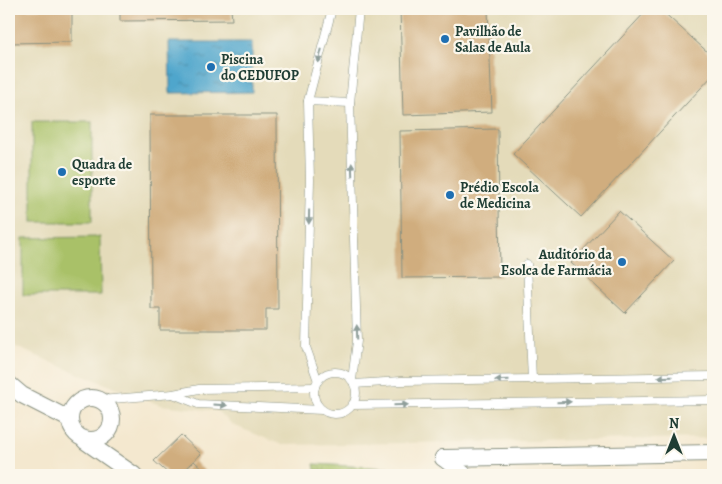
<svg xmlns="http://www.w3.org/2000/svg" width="722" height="484" font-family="Alegreya,serif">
<defs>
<pattern id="park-tufts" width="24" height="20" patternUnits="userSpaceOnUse" patternTransform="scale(1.25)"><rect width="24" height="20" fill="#a9c167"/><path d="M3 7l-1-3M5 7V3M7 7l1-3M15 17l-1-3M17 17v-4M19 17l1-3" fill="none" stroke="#899e56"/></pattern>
<pattern id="water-ripples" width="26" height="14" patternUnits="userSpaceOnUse" patternTransform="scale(1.25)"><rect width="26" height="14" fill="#50a6cc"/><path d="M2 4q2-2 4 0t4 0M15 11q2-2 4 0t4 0" fill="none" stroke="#4288a6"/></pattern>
</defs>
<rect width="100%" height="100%" fill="#fbf7ec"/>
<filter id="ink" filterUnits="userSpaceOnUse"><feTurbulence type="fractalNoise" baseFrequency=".02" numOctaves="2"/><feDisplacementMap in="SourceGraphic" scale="10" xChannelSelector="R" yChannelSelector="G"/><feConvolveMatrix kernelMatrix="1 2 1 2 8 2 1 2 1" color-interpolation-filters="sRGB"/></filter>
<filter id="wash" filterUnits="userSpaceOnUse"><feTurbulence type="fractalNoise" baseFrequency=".0096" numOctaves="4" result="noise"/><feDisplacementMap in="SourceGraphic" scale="20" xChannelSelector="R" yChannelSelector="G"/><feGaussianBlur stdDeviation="1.12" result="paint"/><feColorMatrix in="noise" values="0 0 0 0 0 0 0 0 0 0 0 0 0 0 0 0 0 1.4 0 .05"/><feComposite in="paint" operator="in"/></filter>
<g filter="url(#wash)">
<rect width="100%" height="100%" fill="#f4e8cf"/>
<path fill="#e4dbba" d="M 9,9 L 713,9 L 713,438 L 282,445 L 233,425 L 217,411 L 160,405 L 67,369 L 16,347 L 9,340 Z"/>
<g fill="#a9c167" stroke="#647f4e">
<rect x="32" y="122" width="60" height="100"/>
<path d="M 100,237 L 101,295 L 23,295 L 23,238 Z"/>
</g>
<path fill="url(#park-tufts)" stroke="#647f4e" d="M 314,464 L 388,468 L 382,475 L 316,475 Z"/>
<path fill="url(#water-ripples)" stroke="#387280" d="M 169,42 L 252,42 L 252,92 L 170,93 Z"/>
<g id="blocks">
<g fill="#d0ad7e">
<path d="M 9,9 L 72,9 L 72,42 L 9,43 Z"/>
<path d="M 120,9 L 231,9 L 232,20 L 120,21 Z"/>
<path d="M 400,9 L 488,9 L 492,112 L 403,115 Z"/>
<path d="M 648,9 L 660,9 L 713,57 L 713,75 L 581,217 L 513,154 Z"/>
<path d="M 150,115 L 277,115 L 278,309 L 266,309 L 266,330 L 160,330 L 160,309 L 151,309 Z"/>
<path d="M 498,129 L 500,277 L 402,278 L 400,131 Z"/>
<path d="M 619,211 L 674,261 L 625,313 L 571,263 Z"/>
<path d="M 181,435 L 201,454 L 178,475 L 170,475 L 154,461 Z"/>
<path d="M 194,461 L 209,475 L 181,475 Z"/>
</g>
</g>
</g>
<g filter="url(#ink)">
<use href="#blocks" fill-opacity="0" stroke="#8a9282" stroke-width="1"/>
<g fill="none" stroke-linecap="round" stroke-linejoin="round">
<g stroke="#8a9282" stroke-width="9">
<g id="service">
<path d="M 308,101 L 350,103"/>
<path d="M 527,264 L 532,380"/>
<circle cx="335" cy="393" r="21"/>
<path d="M 352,380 L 357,341 L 350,103 L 359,9"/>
<path d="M 318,381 L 306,347 L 310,180 L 308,101 L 332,9"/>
<path d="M 354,384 L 401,381 L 713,376"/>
<path d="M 173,394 L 198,404 L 322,410"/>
<path d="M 100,400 L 173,394 L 199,389 L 315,387"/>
<path d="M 352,405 L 713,400"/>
</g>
</g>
<g stroke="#8a9282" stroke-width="18">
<g id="minor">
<path d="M 9,384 L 22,395 L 69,419"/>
<circle cx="91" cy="419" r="21"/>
<path d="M 85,441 L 134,475"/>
<path d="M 443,458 L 713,453"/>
<path d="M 443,458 L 465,475"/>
</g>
</g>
<use href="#service" stroke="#fff" stroke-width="8"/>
<use href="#minor" stroke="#fff" stroke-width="16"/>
</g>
<defs><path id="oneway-solid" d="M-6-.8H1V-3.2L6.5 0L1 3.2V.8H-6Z" transform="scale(1.25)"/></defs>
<g fill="#8f9e9a">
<use href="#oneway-solid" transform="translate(320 56) rotate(104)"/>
<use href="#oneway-solid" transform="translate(352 170) rotate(-92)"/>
<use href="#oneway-solid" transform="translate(309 217) rotate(91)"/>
<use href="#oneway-solid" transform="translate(357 332) rotate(-92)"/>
<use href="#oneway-solid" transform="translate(665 377) rotate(179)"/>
<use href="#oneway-solid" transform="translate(502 380) rotate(179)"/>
<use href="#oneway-solid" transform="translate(564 402) rotate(-1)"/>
<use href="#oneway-solid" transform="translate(220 405) rotate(3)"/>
<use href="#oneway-solid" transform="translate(401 405) rotate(-1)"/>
</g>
</g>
<g fill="#1f6fb2" stroke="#fbf7ec" stroke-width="2">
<circle cx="445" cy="39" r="5"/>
<circle cx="211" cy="67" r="5"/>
<circle cx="62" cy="172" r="5"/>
<circle cx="450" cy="195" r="5"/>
<circle cx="622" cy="262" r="5"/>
</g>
<g text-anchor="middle" stroke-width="4.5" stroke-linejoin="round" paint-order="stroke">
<g font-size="14" font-weight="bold" fill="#1f3d34" stroke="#fbf7ec" text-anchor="start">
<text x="455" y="36">Pavilhão de<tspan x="455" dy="16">Salas de Aula</tspan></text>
<text x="221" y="64">Piscina<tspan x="221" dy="16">do CEDUFOP</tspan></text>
<text x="72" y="169">Quadra de<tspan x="72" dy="16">esporte</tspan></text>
<text x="460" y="192">Prédio Escola<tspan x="460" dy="16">de Medicina</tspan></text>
<text x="612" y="259" text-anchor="end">Auditório da<tspan x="612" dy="16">Esolca de Farmácia</tspan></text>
</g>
</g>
<rect width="722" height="484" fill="none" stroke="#fbf7ec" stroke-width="30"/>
<g transform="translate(674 436)" stroke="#fbf7ec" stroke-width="4" paint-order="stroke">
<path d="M0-4L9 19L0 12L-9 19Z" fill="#1f3d34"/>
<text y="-8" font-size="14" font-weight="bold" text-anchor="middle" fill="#1f3d34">N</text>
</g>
</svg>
